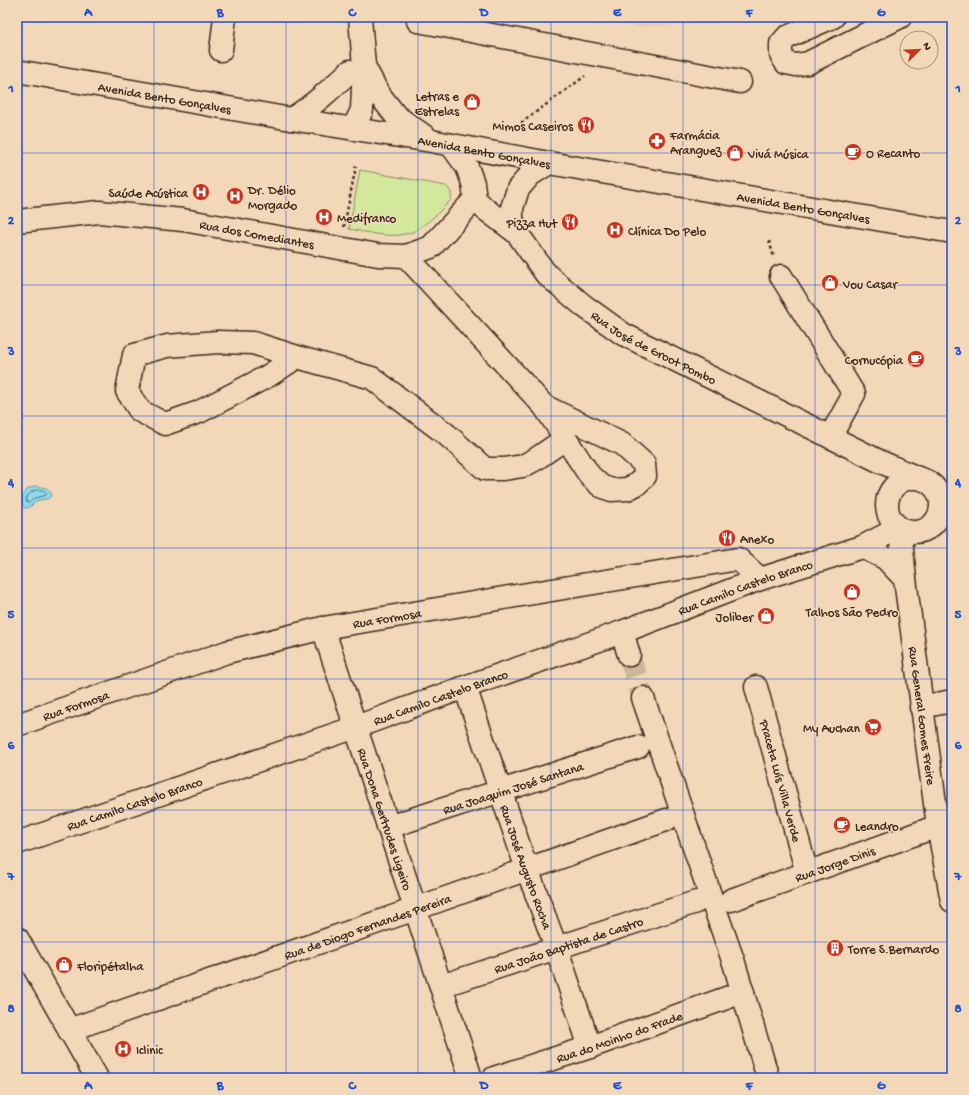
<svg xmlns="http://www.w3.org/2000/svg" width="969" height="1095" font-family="'Gochi Hand',sans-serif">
<rect width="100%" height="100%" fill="#f2d8b9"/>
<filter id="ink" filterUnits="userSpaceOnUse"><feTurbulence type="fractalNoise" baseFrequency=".025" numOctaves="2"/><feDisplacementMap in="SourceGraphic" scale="8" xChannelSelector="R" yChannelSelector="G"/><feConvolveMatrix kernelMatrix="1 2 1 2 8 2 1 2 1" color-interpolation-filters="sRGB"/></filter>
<g filter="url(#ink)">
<path fill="#edcbae" d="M 581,17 L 734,17 L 719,23 L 639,27 Z"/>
<path fill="#d3e89d" stroke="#87895e" d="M 360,170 L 446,186 C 451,191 452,194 451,200 C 442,209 432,220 421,227 C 401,242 372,233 349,229 Z"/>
<path fill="#8ddbec" stroke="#6c949a" d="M 36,486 C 44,487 49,488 52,495 C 48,500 45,499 39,500 C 32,502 33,508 24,508 C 21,502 21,495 27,490 C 29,488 33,487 36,486 Z"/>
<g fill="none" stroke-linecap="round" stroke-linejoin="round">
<path stroke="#5c7170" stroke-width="1" d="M 36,490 L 43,490 L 46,493 L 46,495 C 39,498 35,496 29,503 L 27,503 L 26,498 L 30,493 Z"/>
<path stroke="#cdb59a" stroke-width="22" stroke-dasharray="22 11" stroke-linecap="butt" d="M 629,655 L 643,698"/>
<g stroke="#3b2a1e" stroke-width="25">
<g id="minor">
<path d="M 419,17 L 418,21 L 740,82"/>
<path d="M 833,17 L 787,37 L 781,44 L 781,55 L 786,63 L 796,65 L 808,63 L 900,17"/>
<path d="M 221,50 L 225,17"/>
<path d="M 353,129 L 362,110 L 364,66 L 360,18"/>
<path id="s1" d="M 451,145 L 467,167 L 473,183 L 475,199 L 485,209 L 517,233 L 546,274 L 584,306 L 623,334 L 881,462 L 918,478"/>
<path id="s2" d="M 17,221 L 99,212 L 183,220 L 378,255 L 406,256 L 431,247 L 475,199"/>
<path d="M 517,233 L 512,219 L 512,208 L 518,189 L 530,175 L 549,163"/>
<path d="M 406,256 L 544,406 L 590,476 L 601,486 L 611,490 L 627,489 L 637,484 L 645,476 L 644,464 L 622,444 L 544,406"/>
<path d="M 781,276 L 854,394 L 830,437"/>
<path d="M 297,357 L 253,343 L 218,342 L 167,346 L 134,355 L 127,391 L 140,411 L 165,424 L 199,412 L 268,376 L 297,357 L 372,378 L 446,434 L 485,469 L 504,469 L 523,466 L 536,459 L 565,439"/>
<circle cx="914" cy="505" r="27"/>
<path id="s3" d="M 900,529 L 905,579 L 938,826 L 952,901"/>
<path d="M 862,547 L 885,558 L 905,579"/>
<path id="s4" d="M 323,628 L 471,1078"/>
<path d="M 622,632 L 629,655"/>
<path id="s5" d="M 465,687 L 527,869 L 556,947 L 590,1047"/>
<path id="s6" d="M 756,687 L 807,873"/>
<path d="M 643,698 L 714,906 L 734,963 L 768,1078"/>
<path d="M 921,707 L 952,701"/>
<path id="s7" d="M 17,725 L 227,652 L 323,628 L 738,559 L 760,579"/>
<path id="s8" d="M 388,827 L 638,747"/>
<path id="s9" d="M 17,843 L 356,727 L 465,687 L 622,632 L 760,579 L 862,547 L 887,534 L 896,526"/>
<path id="s10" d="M 731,900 L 938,826"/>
<path id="s11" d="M 441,986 L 696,902"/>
<path id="s12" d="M 69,1030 L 415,909 L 666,820"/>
<path id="s13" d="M 494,1078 L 590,1047 L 743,992"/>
</g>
</g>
<g stroke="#3b2a1e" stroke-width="25">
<g id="major">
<path d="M 364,66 L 378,93 L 396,116 L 427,138"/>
<path id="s14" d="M 17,71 L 291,119 L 431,141 L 549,163 L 952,232"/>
<path d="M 291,119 C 313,106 331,89 350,71"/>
<path d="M 17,938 L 97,1078"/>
</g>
</g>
<g stroke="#3b2a1e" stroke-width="2.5" stroke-dasharray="3 3" stroke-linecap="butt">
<path d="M 521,123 L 585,76"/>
<path d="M 344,227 L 356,166"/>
<path d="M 769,241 L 774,257"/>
</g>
<use href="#minor" stroke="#f2d8b9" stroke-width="22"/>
<use href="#major" stroke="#f2d8b9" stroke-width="22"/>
</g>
</g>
<path fill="none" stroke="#1d4ed8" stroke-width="1" stroke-opacity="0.55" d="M 154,17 L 154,1078M 286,17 L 286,1078M 418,17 L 418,1078M 551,17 L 551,1078M 683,17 L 683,1078M 815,17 L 815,1078M 17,153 L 952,153M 17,285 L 952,285M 17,416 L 952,416M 17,548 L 952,548M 17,679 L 952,679M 17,810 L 952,810M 17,942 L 952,942"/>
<defs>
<g id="shop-disc" transform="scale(0.9)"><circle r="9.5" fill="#c8321e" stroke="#f2d8b9"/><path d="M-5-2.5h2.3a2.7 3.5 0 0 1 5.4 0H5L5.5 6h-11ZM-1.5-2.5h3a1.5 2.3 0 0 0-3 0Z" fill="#fff"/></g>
<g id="restaurant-disc" transform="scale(0.9)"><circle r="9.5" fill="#c8321e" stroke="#f2d8b9"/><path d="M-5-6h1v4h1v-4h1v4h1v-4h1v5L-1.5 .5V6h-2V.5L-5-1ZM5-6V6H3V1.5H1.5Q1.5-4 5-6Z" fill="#fff"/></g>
<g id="pharmacy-disc" transform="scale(0.9)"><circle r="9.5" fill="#c8321e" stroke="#f2d8b9"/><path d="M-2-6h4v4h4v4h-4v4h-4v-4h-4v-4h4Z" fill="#fff"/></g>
<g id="cafe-disc" transform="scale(0.9)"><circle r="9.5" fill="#c8321e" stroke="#f2d8b9"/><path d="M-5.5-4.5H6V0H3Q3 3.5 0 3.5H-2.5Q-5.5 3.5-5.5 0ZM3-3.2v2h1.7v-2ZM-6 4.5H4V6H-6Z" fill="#fff"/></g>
<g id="hospital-disc" transform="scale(0.9)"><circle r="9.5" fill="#c8321e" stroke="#f2d8b9"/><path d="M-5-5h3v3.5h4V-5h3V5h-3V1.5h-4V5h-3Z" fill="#fff"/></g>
<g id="supermarket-disc" transform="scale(0.9)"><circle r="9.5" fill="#c8321e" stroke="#f2d8b9"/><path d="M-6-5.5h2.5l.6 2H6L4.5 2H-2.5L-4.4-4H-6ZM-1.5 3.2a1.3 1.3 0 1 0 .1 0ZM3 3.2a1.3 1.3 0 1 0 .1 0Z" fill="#fff"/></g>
<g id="building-disc" transform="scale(0.9)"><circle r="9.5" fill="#c8321e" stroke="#f2d8b9"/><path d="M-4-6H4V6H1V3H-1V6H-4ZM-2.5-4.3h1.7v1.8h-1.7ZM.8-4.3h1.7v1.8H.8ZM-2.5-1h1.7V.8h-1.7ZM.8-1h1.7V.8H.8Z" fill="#fff"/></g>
</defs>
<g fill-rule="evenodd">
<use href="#shop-disc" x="472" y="102"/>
<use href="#restaurant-disc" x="586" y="125"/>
<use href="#pharmacy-disc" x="657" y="141"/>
<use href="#cafe-disc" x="853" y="152"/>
<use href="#shop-disc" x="735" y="153"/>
<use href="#hospital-disc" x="201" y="192"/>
<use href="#hospital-disc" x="235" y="196"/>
<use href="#hospital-disc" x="324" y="217"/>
<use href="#restaurant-disc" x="570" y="222"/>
<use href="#hospital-disc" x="615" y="230"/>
<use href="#shop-disc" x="830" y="283"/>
<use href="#cafe-disc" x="916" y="359"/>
<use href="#restaurant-disc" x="727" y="538"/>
<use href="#shop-disc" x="852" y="592"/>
<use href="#shop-disc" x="766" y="616"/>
<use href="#supermarket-disc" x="873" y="727"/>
<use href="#cafe-disc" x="842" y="825"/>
<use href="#building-disc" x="835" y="948"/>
<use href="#shop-disc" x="64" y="965"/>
<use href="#hospital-disc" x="123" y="1049"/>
</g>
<g text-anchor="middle" stroke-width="3" stroke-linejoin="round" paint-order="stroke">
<g font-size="13" fill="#3b2a1e" stroke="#f2d8b9" text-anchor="start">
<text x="459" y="100" text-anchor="end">Letras e<tspan x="459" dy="15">Estrelas</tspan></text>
<text x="573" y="130" text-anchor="end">Mimos Caseiros</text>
<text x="670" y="139">Farmácia<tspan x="670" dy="15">Aranguez</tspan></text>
<text x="866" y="157">O Recanto</text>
<text x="748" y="158">Vivá Música</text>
<text x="248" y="194">Dr. Délio<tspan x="248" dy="15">Morgado</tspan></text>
<text x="188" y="197" text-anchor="end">Saúde Acústica</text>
<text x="337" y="222">Medifranco</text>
<text x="557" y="227" text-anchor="end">Pizza Hut</text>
<text x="628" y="235">Clínica Do Pelo</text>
<text x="843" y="288">Vou Casar</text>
<text x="903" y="364" text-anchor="end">Cornucópia</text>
<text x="740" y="543">Anexo</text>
<text x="852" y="616" text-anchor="middle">Talhos São Pedro</text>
<text x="753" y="621" text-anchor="end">Joliber</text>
<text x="860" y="732" text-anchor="end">My Auchan</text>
<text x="855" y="830">Leandro</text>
<text x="848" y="953">Torre S.Bernardo</text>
<text x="77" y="970">Floripétalha</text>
<text x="136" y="1054">Iclinic</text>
</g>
<g font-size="13" fill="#3b2a1e" stroke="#f2d8b9">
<text dy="5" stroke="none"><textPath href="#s14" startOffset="150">Avenida Bento Gonçalves</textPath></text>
<text dy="5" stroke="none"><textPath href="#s14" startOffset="474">Avenida Bento Gonçalves</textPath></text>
<text dy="5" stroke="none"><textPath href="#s14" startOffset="798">Avenida Bento Gonçalves</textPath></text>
<text dy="5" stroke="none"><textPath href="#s2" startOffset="242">Rua dos Comediantes</textPath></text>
<text dy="5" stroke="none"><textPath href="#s1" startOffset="296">Rua José de Groot Pombo</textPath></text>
<text dy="5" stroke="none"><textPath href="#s9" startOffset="772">Rua Camilo Castelo Branco</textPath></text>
<text dy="5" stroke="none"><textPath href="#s7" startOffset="386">Rua Formosa</textPath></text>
<text dy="5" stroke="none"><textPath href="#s9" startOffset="448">Rua Camilo Castelo Branco</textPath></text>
<text dy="5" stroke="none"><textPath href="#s7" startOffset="62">Rua Formosa</textPath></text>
<text dy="5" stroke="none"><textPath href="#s3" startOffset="188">Rua General Gomes Freire</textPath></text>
<text dy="5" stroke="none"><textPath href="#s6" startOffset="97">Praceta Luís Villa Verde</textPath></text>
<text dy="5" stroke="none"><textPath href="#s8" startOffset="131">Rua Joaquim José Santana</textPath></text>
<text dy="5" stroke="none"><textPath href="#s9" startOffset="124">Rua Camilo Castelo Branco</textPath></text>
<text dy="5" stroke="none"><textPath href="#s4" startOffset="201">Rua Dona Gertrudes Ligeiro</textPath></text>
<text dy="5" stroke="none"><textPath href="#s10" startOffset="110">Rua Jorge Dinis</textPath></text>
<text dy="5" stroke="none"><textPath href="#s5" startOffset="190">Rua José Augusto Rocha</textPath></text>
<text dy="5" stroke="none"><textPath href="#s12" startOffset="316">Rua de Diogo Fernandes Pereira</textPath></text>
<text dy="5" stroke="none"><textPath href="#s11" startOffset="134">Rua João Baptista de Castro</textPath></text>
<text dy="5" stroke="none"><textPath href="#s13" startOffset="132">Rua do Moinho do Frade</textPath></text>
</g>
</g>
<rect width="969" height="1095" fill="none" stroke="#f2d8b9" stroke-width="44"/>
<g transform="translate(919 50) rotate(66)"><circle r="19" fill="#f2d8b9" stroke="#a9927b"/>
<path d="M0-3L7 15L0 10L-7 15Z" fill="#c8321e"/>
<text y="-6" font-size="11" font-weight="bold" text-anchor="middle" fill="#3b2a1e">N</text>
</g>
<rect x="22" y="22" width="925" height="1051" fill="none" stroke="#1d4ed8" stroke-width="1.5"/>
<g font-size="13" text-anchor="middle" font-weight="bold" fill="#1d4ed8">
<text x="88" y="16">A</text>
<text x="220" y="16">B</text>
<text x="352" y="16">C</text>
<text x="484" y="16">D</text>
<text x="617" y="16">E</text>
<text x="749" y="16">F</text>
<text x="881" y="16">G</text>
<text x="11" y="92">1</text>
<text x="958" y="92">1</text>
<text x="11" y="224">2</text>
<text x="958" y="224">2</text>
<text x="11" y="355">3</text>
<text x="958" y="355">3</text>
<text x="11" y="486">4</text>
<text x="958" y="486">4</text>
<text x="11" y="618">5</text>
<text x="958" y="618">5</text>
<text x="11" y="749">6</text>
<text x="958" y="749">6</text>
<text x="11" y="880">7</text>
<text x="958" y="880">7</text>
<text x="11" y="1012">8</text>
<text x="958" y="1012">8</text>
<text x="88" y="1089">A</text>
<text x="220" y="1089">B</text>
<text x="352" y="1089">C</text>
<text x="484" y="1089">D</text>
<text x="617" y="1089">E</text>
<text x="749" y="1089">F</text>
<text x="881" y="1089">G</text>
</g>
</svg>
